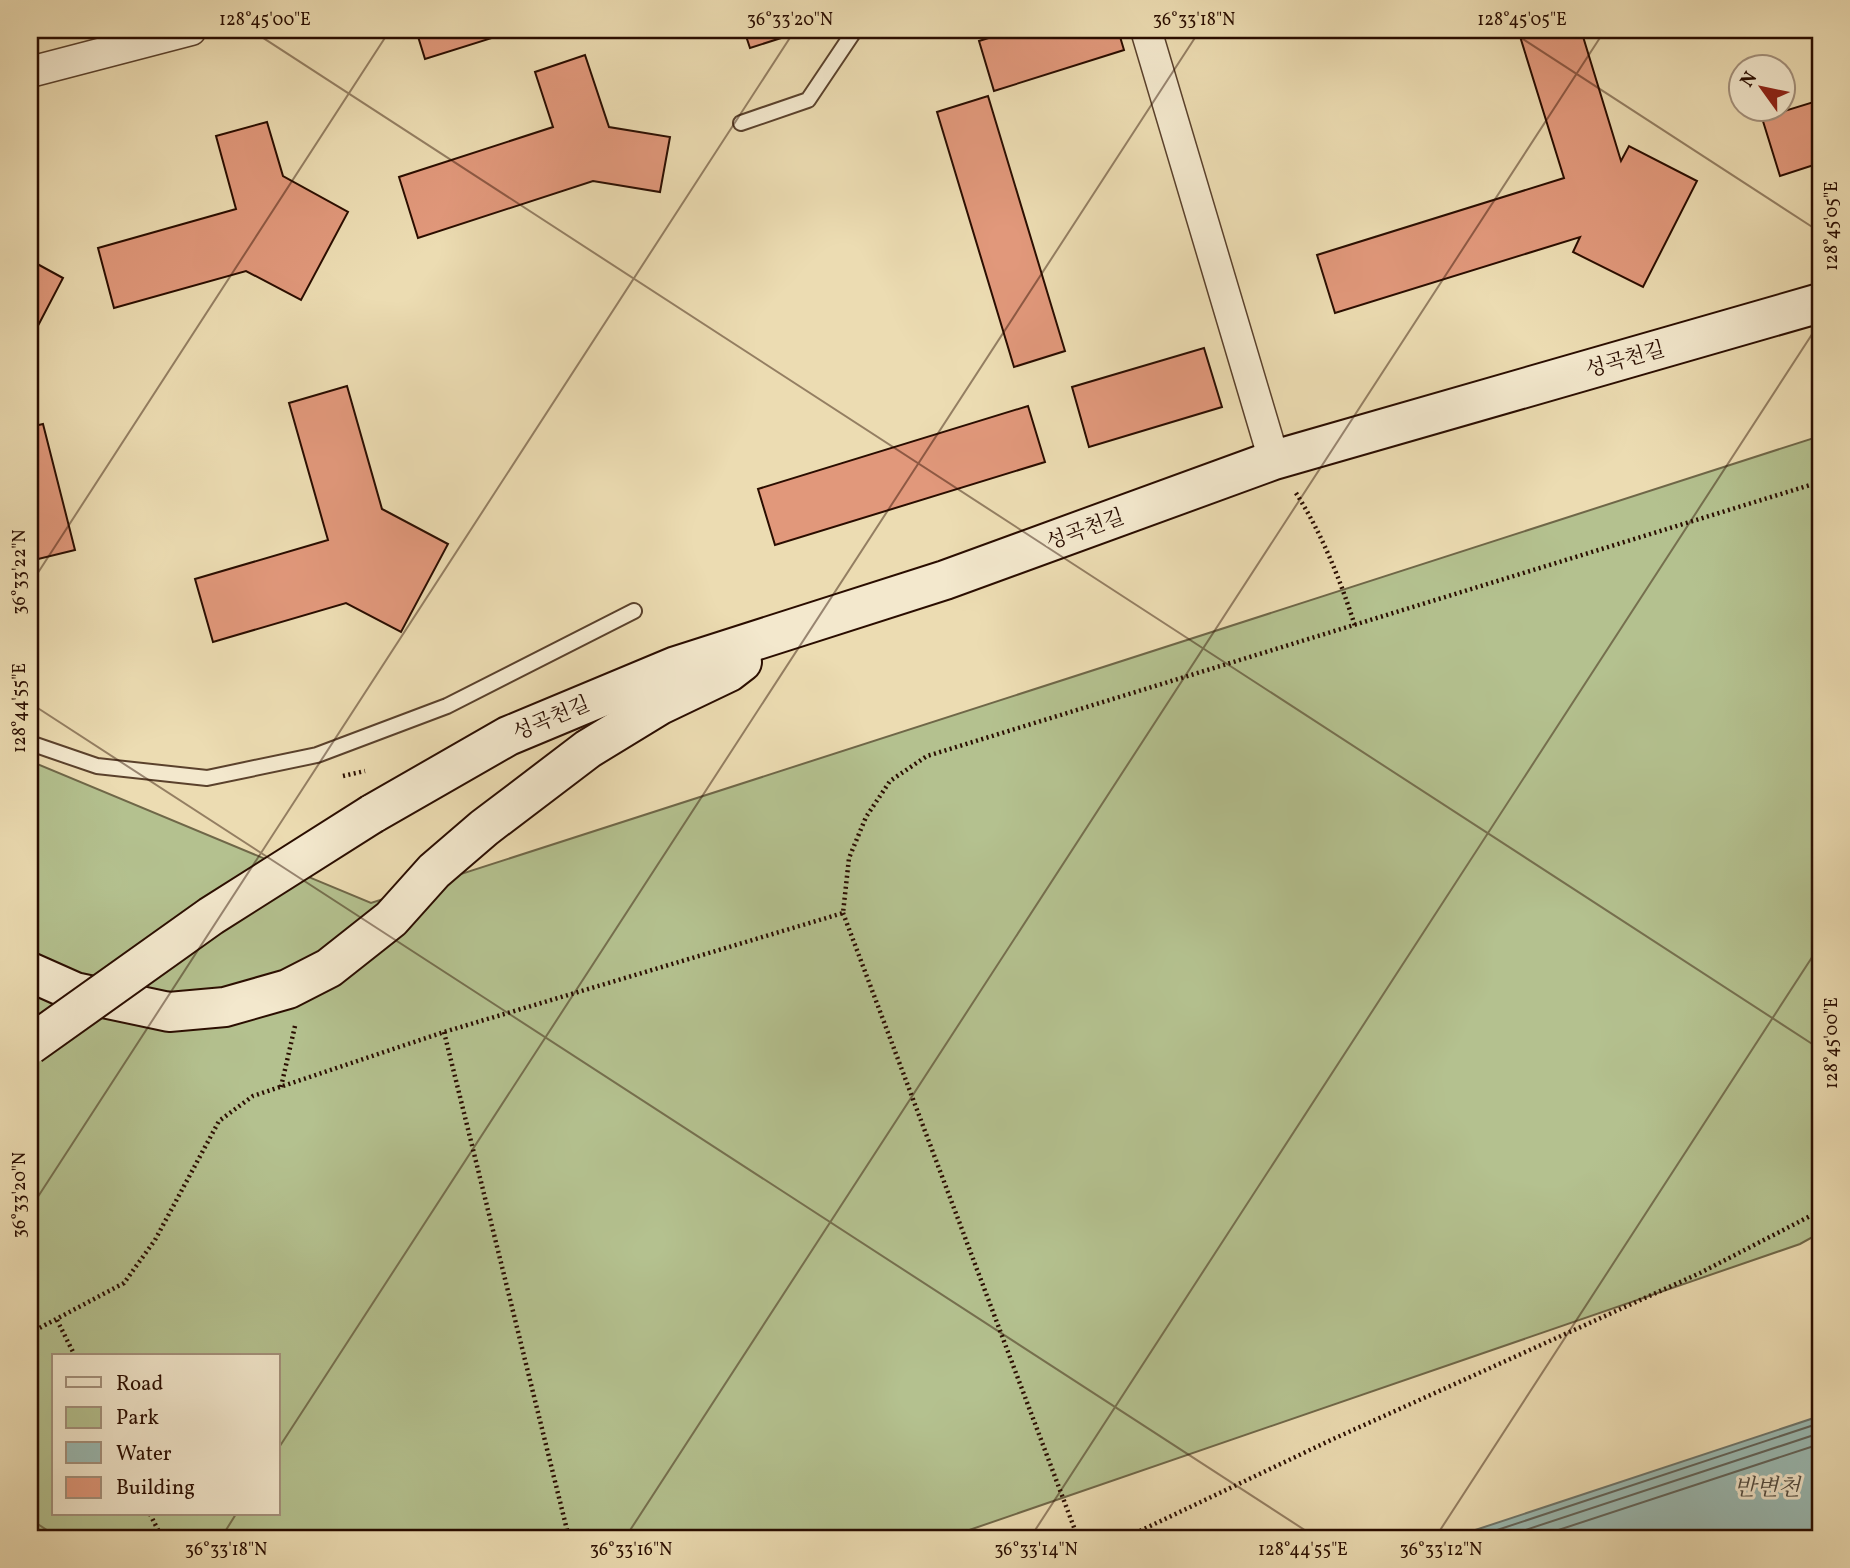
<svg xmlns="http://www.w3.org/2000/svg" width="1850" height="1568" font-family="Vollkorn,'Noto Serif KR',serif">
<rect width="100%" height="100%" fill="#ecdcb2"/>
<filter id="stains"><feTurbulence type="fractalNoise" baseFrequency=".00286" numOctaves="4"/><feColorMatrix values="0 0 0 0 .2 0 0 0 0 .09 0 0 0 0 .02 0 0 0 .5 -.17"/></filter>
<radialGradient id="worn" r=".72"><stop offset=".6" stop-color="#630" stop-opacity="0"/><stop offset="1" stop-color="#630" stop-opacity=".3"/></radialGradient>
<path fill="#b4c18f" stroke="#6f6748" stroke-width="2" fill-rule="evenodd" d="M 1820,436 L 1820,1233 L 1800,1244 L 946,1538 L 30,1538 L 30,761 L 371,903 ZM 54,1356 L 278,1356 L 278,1514 L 54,1514 Z"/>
<path fill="#9abab3" stroke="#6d756b" stroke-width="2" d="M 1820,1416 L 1820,1538 L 1451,1538 Z"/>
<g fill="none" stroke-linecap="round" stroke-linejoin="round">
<g stroke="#62645a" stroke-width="2">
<path d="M 1473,1538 L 1820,1423"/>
<path d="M 1501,1538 L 1820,1433"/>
<path d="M 1534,1538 L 1820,1444"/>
</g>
</g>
<g fill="#e1987b" stroke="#2a0d00" stroke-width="2">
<path d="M 416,30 L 517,30 L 425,59 Z"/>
<path d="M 744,30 L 778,30 L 781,38 L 750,48 Z"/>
<path d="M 1014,30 L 1118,30 L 1124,50 L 994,91 L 979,41 Z"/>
<path d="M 1518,30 L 1581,30 L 1621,161 L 1629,146 L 1697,181 L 1643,287 L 1573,252 L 1580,237 L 1335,313 L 1317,255 L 1564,178 Z"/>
<path d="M 585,55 L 609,127 L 670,137 L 660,192 L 593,181 L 418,238 L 399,177 L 553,127 L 535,72 Z"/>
<path d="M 988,96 L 1065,351 L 1014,367 L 937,112 Z"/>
<path d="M 1820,100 L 1820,163 L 1780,176 L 1762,118 Z"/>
<path d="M 267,122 L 283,176 L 348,212 L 301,300 L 246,271 L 114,308 L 98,248 L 236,209 L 216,136 Z"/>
<path d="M 30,260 L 63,278 L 30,341 Z"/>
<path d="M 1204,348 L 1222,407 L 1089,447 L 1072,387 Z"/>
<path d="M 347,386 L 382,509 L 448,544 L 401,632 L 346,603 L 213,642 L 195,579 L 328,540 L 289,403 Z"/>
<path d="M 1028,406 L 1045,462 L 775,545 L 758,489 Z"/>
<path d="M 43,424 L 75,550 L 30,561 L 30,427 Z"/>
</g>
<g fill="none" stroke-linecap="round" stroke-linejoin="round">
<g stroke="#5a412c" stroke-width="18">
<g id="lane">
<path d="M 741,123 L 808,100 L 855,30"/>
<path d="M 30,743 L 97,766 L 207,778 L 317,755 L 447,706 L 634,611"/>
</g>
</g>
<g stroke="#5a412c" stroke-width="33">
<g id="street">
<path d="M 1146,30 L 1274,460"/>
<path d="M 30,72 L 191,30"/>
</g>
</g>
<g stroke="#2a0d00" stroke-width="42">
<g id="secondary">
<path d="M 372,814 L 508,736 L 676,666 L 945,580 L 1274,460 L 1820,303"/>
<path d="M 30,972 L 75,992 L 169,1012 L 225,1007 L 288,989 L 329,968 L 391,919 L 434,871 L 484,828 L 588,749 L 660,705 L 729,672 L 742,662"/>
</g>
</g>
<g stroke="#2a0d00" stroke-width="4.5" stroke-dasharray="2 3.5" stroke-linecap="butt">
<path d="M 1296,493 C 1322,534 1340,579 1355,626"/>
<path d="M 343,776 L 365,771"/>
<path d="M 843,913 L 1078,1538"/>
<path d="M 444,1032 L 569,1538"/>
<path d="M 281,1087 L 295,1026"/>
<path d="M 57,1320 L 75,1356"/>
<path d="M 30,1333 L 124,1283 L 155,1240 L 219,1121 L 253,1096 L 444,1032 L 843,913 L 849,858 L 866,817 L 890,781 L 927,756 L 1820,482"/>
<path d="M 150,1514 L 162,1538"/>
<path d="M 1125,1538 L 1331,1440 L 1700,1273 L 1820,1211"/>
</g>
<use href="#lane" stroke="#f3e8cd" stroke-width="14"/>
<use href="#street" stroke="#f3e8cd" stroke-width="30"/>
<use href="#secondary" stroke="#f3e8cd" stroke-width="38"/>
<g stroke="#2a0d00" stroke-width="42" stroke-linecap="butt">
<path id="secondary-bridge" d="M 30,1045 L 211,916 L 372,814"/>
</g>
<use href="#secondary-bridge" stroke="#f3e8cd" stroke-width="38"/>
</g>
<path fill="none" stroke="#2a0d00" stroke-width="2" stroke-opacity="0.45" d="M 251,30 L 1820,1049M 1509,30 L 1820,232M 30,585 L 390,30M 30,703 L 1317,1538M 30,1209 L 795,30M 278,1449 L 1200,30M 30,1519 L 59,1538M 221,1538 L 236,1514M 625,1538 L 1605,30M 1030,1538 L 1820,322M 1435,1538 L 1820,945"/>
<g text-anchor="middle" stroke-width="6" stroke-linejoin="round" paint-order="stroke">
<g font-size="21" fill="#2a0d00" stroke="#f3e8cd">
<text transform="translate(1625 359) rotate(-16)" y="7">성곡천길</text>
<text transform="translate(1085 529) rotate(-20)" y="7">성곡천길</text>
<text transform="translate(551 718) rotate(-23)" y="7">성곡천길</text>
</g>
<g font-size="23" font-style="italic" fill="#514a3f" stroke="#f3e8cd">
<text x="1767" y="1495">반변천</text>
</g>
</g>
<rect width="1850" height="1568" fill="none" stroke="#ecdcb2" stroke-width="77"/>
<rect x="52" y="1354" width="228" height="161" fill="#f3e8cd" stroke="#a3907b" stroke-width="2"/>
<rect x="66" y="1377" width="35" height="10" fill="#f3e8cd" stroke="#a3907b" stroke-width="2"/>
<text x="116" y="1390" font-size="21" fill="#2a0d00">Road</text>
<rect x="66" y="1407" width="35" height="21" fill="#b4c18f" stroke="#a3907b" stroke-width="2"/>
<text x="116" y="1424" font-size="21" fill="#2a0d00">Park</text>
<rect x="66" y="1442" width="35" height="21" fill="#9abab3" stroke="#a3907b" stroke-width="2"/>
<text x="116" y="1460" font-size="21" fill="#2a0d00">Water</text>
<rect x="66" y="1477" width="35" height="21" fill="#e1987b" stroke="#a3907b" stroke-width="2"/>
<text x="116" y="1494" font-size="21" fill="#2a0d00">Building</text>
<g transform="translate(1762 88) rotate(303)"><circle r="33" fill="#f3e8cd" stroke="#a3907b" stroke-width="2"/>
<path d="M0-5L12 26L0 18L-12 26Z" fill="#8f2418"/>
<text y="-10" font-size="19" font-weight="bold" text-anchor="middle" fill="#2a0d00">N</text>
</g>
<rect x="38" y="38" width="1774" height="1492" fill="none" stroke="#2a0d00" stroke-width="2.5"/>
<g font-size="18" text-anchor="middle" fill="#2a0d00">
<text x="265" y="25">128°45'00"E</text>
<text x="790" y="25">36°33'20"N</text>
<text x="1194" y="25">36°33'18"N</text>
<text x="1522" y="25">128°45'05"E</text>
<text transform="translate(1831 226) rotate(-90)" y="6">128°45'05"E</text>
<text transform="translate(19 572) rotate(-90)" y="6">36°33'22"N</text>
<text transform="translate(19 708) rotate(-90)" y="6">128°44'55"E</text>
<text transform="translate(1831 1043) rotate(-90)" y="6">128°45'00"E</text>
<text transform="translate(19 1195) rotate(-90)" y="6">36°33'20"N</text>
<text x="226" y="1555">36°33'18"N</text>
<text x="631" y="1555">36°33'16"N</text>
<text x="1036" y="1555">36°33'14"N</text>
<text x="1303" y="1555">128°44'55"E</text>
<text x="1441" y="1555">36°33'12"N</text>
</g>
<rect width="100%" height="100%" filter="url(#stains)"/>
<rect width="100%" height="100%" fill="url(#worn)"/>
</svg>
